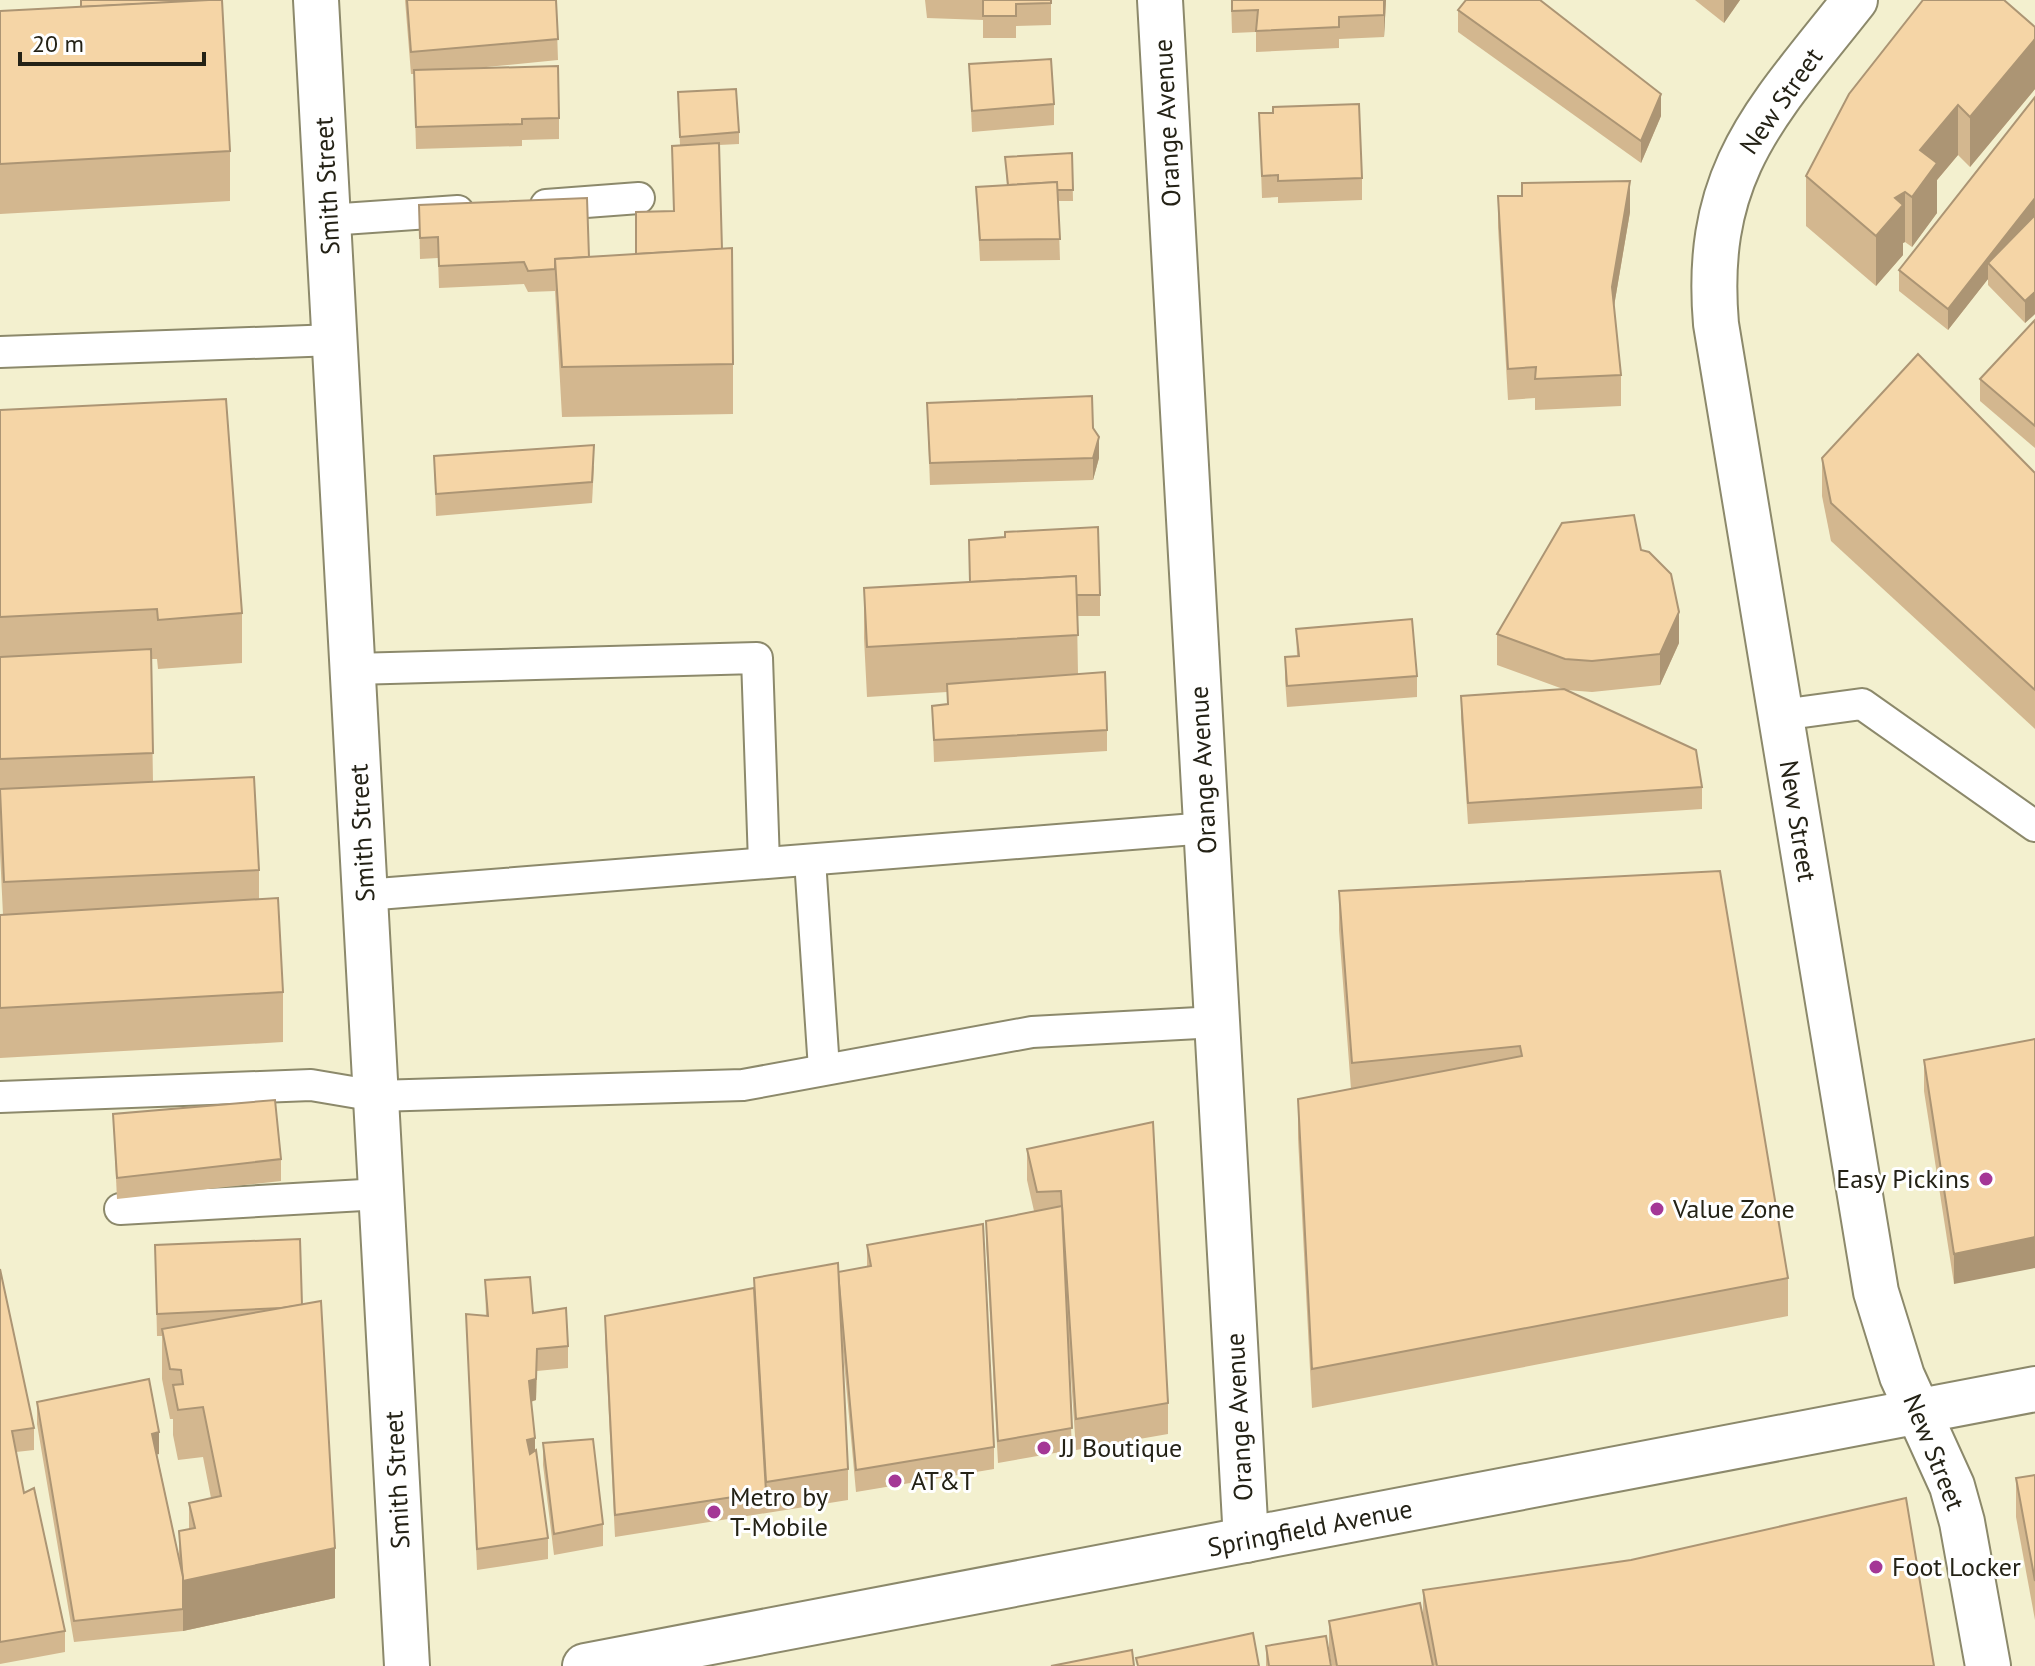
<svg xmlns="http://www.w3.org/2000/svg" width="2035" height="1666" font-family="'PT Sans',sans-serif">
<rect width="100%" height="100%" fill="#f3f0cf"/>
<g fill="none" stroke-linecap="round" stroke-linejoin="round">
<g stroke="#8c896b" stroke-width="34">
<g id="service">
<path d="M 546,205 L 639,198"/>
<path d="M 328,220 L 458,211"/>
<path d="M 0,352 L 335,340"/>
<path d="M 353,669 L 757,658 L 764,863"/>
<path d="M 1781,715 L 1862,704 L 2035,826"/>
<path d="M 810,860 L 824,1069"/>
<path d="M 365,895 L 1207,828"/>
<path d="M 0,1097 L 311,1085 L 376,1096 L 743,1085 L 1032,1032 L 1217,1022"/>
<path d="M 120,1209 L 381,1194"/>
</g>
</g>
<g stroke="#8c896b" stroke-width="48">
<g id="minor">
<path d="M 316,0 L 407,1666"/>
<path d="M 1160,0 L 1246,1540"/>
</g>
</g>
<g stroke="#8c896b" stroke-width="48">
<path id="secondary" d="M 1855,0 C 1767,112 1703,171 1716,324 L 1876,1292 L 1902,1376 L 1952,1486 L 1962,1522 L 1988,1666"/>
</g>
<g stroke="#8c896b" stroke-width="48">
<path id="primary" d="M 585,1666 L 2035,1389"/>
</g>
<use href="#service" stroke="#fff" stroke-width="30"/>
<use href="#minor" stroke="#fff" stroke-width="44"/>
<use href="#secondary" stroke="#fff" stroke-width="44"/>
<use href="#primary" stroke="#fff" stroke-width="44"/>
</g>
<g fill="#d3b78f">
<path d="M 80,0 L 199,0 L 230,151 L 230,201 L 0,214 L 0,11 L 80,7 Z"/>
<path d="M 405,0 L 556,0 L 558,60 L 476,68 L 559,118 L 559,139 L 522,140 L 522,146 L 416,149 L 414,74 L 411,74 Z"/>
<path d="M 925,0 L 1051,0 L 1051,25 L 1016,26 L 1016,38 L 983,38 L 983,20 L 927,18 Z"/>
<path d="M 1231,0 L 1386,0 L 1384,37 L 1339,39 L 1339,48 L 1256,52 L 1256,32 L 1232,33 Z"/>
<path d="M 1695,0 L 1740,0 L 1724,23 Z"/>
<path d="M 1458,10 L 1661,116 L 1641,163 L 1458,32 Z"/>
<path d="M 2035,27 L 2035,89 L 1970,167 L 1958,155 L 1937,180 L 1937,213 L 1912,247 L 1905,242 L 1903,243 L 1903,255 L 1876,286 L 1806,226 L 1806,176 Z"/>
<path d="M 969,64 L 1054,104 L 1054,125 L 972,132 Z"/>
<path d="M 2035,97 L 2035,314 L 2025,323 L 1988,285 L 1988,279 L 1948,330 L 1899,291 L 1899,270 Z"/>
<path d="M 678,104 L 739,132 L 739,144 L 719,145 L 722,249 L 733,364 L 733,414 L 562,417 L 555,291 L 528,292 L 524,284 L 439,288 L 438,258 L 420,259 L 419,205 L 589,257 L 636,254 L 673,211 L 680,145 Z"/>
<path d="M 1259,113 L 1362,178 L 1362,200 L 1278,203 L 1278,197 L 1262,198 Z"/>
<path d="M 1072,153 L 1073,201 L 1058,201 L 1060,260 L 980,261 L 976,187 L 1007,185 L 1005,157 Z"/>
<path d="M 1498,196 L 1630,212 L 1614,306 L 1621,375 L 1621,406 L 1535,410 L 1535,398 L 1508,400 L 1498,227 Z"/>
<path d="M 2035,320 L 2035,448 L 1980,401 L 1980,379 Z"/>
<path d="M 927,403 L 1099,458 L 1093,480 L 930,485 Z"/>
<path d="M 0,410 L 242,613 L 242,663 L 158,669 L 157,659 L 151,659 L 153,782 L 259,870 L 259,900 L 283,992 L 283,1042 L 0,1058 L 0,916 L 3,915 L 0,852 Z"/>
<path d="M 434,456 L 594,466 L 592,503 L 436,516 Z"/>
<path d="M 1822,458 L 2035,473 L 2035,729 L 1831,541 L 1822,496 Z"/>
<path d="M 1641,550 L 1679,643 L 1660,685 L 1592,692 L 1566,690 L 1702,787 L 1702,809 L 1468,824 L 1461,718 L 1461,696 L 1563,689 L 1497,665 L 1497,634 Z"/>
<path d="M 864,588 L 1100,595 L 1100,616 L 1077,616 L 1078,674 L 1107,730 L 1107,751 L 934,762 L 932,706 L 947,704 L 947,692 L 867,697 L 864,638 Z"/>
<path d="M 1296,629 L 1417,676 L 1417,697 L 1287,707 L 1285,679 L 1285,657 L 1297,656 Z"/>
<path d="M 1339,891 L 1788,1278 L 1788,1316 L 1312,1408 L 1298,1138 L 1298,1099 L 1351,1089 L 1339,930 Z"/>
<path d="M 2035,1039 L 1954,1284 L 1924,1091 L 1924,1060 Z"/>
<path d="M 113,1114 L 281,1159 L 281,1181 L 117,1199 Z"/>
<path d="M 1153,1122 L 1168,1403 L 1168,1434 L 1076,1450 L 1065,1289 L 1072,1450 L 998,1463 L 986,1242 L 986,1221 L 1034,1211 L 1027,1180 L 1027,1149 Z"/>
<path d="M 155,1245 L 302,1305 L 335,1598 L 183,1631 L 74,1642 L 37,1424 L 37,1402 L 159,1454 L 157,1454 L 179,1558 L 179,1531 L 189,1529 L 189,1503 L 211,1498 L 203,1457 L 178,1460 L 173,1435 L 173,1419 L 170,1419 L 162,1379 L 162,1336 L 157,1336 Z"/>
<path d="M 867,1245 L 994,1447 L 994,1469 L 856,1492 L 841,1330 L 848,1469 L 848,1500 L 615,1537 L 605,1338 L 605,1316 L 867,1267 Z"/>
<path d="M 0,1269 L 34,1428 L 34,1450 L 16,1452 L 24,1493 L 65,1631 L 65,1652 L 0,1664 Z"/>
<path d="M 485,1280 L 533,1313 L 568,1346 L 568,1368 L 537,1371 L 536,1400 L 531,1402 L 535,1451 L 548,1538 L 548,1559 L 477,1570 L 466,1314 L 486,1316 Z"/>
<path d="M 543,1443 L 603,1524 L 603,1546 L 554,1555 L 543,1465 Z"/>
<path d="M 2035,1475 L 2035,1620 L 2016,1517 L 2016,1478 Z"/>
<path d="M 1423,1590 L 1934,1666 L 1332,1666 L 1329,1651 L 1329,1621 L 1423,1614 Z"/>
<path d="M 1266,1646 L 1331,1666 L 1266,1666 Z"/>
</g>
<g fill="#ac9574">
<path d="M 1384,0 L 1386,0 L 1384,37 Z"/>
<path d="M 1724,0 L 1740,0 L 1724,23 Z"/>
<path d="M 2035,39 L 2035,89 L 1970,167 L 1970,117 Z"/>
<path d="M 1661,94 L 1661,116 L 1641,163 L 1641,141 Z"/>
<path d="M 1958,105 L 1958,155 L 1937,180 L 1937,213 L 1912,247 L 1912,197 L 1920,150 Z"/>
<path d="M 1630,181 L 1630,212 L 1612,318 L 1612,287 Z"/>
<path d="M 1905,192 L 1905,242 L 1903,243 L 1903,255 L 1876,286 L 1876,236 L 1895,198 Z"/>
<path d="M 2035,198 L 2035,220 L 1988,263 L 1988,279 L 1948,330 L 1948,309 Z"/>
<path d="M 2035,292 L 2035,314 L 2025,323 L 2025,301 Z"/>
<path d="M 1099,437 L 1099,458 L 1093,480 L 1093,458 Z"/>
<path d="M 1679,612 L 1679,643 L 1660,685 L 1660,654 Z"/>
<path d="M 2035,1237 L 2035,1268 L 1954,1284 L 1954,1254 Z"/>
<path d="M 537,1349 L 536,1400 L 529,1402 L 529,1381 Z"/>
<path d="M 159,1432 L 159,1454 L 152,1456 L 152,1434 Z"/>
<path d="M 535,1438 L 535,1460 L 527,1462 L 527,1440 Z"/>
<path d="M 335,1548 L 335,1598 L 183,1631 L 183,1581 Z"/>
</g>
<g fill="#f5d5a6" stroke="#ac9574" stroke-width="2">
<path d="M 81,0 L 199,0 L 199,1 L 81,7 Z"/>
<path d="M 209,0 L 222,0 L 230,151 L 0,164 L 0,11 Z"/>
<path d="M 407,0 L 556,0 L 558,39 L 411,52 Z"/>
<path d="M 983,0 L 1051,0 L 1051,3 L 1016,4 L 1016,16 L 983,16 Z"/>
<path d="M 1232,0 L 1384,0 L 1384,15 L 1339,17 L 1339,27 L 1256,31 L 1258,10 L 1232,11 Z"/>
<path d="M 1466,0 L 1540,0 L 1661,94 L 1641,141 L 1458,10 Z"/>
<path d="M 1923,0 L 2004,0 L 2035,27 L 2035,39 L 1970,117 L 1958,105 L 1920,150 L 1937,163 L 1912,197 L 1905,192 L 1895,198 L 1903,205 L 1876,236 L 1806,176 L 1849,94 Z"/>
<path d="M 1051,59 L 1054,104 L 972,111 L 969,64 Z"/>
<path d="M 558,66 L 559,118 L 522,119 L 522,124 L 416,127 L 414,70 Z"/>
<path d="M 736,89 L 739,132 L 680,137 L 678,92 Z"/>
<path d="M 2035,97 L 2035,198 L 1948,309 L 1899,270 Z"/>
<path d="M 1359,104 L 1362,178 L 1278,181 L 1278,175 L 1262,176 L 1259,113 L 1273,113 L 1273,107 Z"/>
<path d="M 719,143 L 722,249 L 636,254 L 636,212 L 674,211 L 672,146 Z"/>
<path d="M 1072,153 L 1073,190 L 1057,190 L 1057,182 L 1008,185 L 1005,157 Z"/>
<path d="M 1630,181 L 1612,287 L 1621,375 L 1535,379 L 1536,367 L 1508,369 L 1498,196 L 1522,196 L 1522,183 Z"/>
<path d="M 1057,182 L 1060,239 L 980,240 L 976,187 Z"/>
<path d="M 587,198 L 589,257 L 555,259 L 555,269 L 528,271 L 524,262 L 439,266 L 438,237 L 420,238 L 419,205 Z"/>
<path d="M 2035,215 L 2035,292 L 2025,301 L 1988,263 Z"/>
<path d="M 732,248 L 733,364 L 562,367 L 555,259 Z"/>
<path d="M 2035,320 L 2035,426 L 1980,379 Z"/>
<path d="M 1918,354 L 2035,473 L 2035,690 L 1831,503 L 1822,458 Z"/>
<path d="M 1092,396 L 1093,428 L 1099,437 L 1093,458 L 930,463 L 927,403 Z"/>
<path d="M 226,399 L 242,613 L 158,620 L 157,609 L 0,617 L 0,410 Z"/>
<path d="M 594,445 L 592,482 L 436,494 L 434,456 Z"/>
<path d="M 1634,515 L 1641,550 L 1649,552 L 1671,574 L 1679,612 L 1660,654 L 1592,661 L 1565,659 L 1497,634 L 1562,523 Z"/>
<path d="M 1098,527 L 1100,595 L 1076,595 L 1076,576 L 970,582 L 969,540 L 1005,537 L 1005,532 Z"/>
<path d="M 1076,576 L 1078,635 L 867,647 L 864,588 Z"/>
<path d="M 1412,619 L 1417,676 L 1287,686 L 1285,657 L 1299,656 L 1296,629 Z"/>
<path d="M 151,649 L 153,753 L 0,759 L 0,657 Z"/>
<path d="M 1105,672 L 1107,730 L 934,740 L 932,706 L 948,704 L 947,684 Z"/>
<path d="M 1564,689 L 1696,750 L 1702,787 L 1468,803 L 1461,696 Z"/>
<path d="M 254,777 L 259,870 L 4,882 L 0,789 Z"/>
<path d="M 1720,871 L 1788,1278 L 1312,1369 L 1298,1099 L 1522,1056 L 1520,1046 L 1352,1063 L 1339,891 Z"/>
<path d="M 278,898 L 283,992 L 0,1008 L 0,915 Z"/>
<path d="M 2035,1039 L 2035,1237 L 1954,1254 L 1924,1060 Z"/>
<path d="M 275,1100 L 281,1159 L 117,1178 L 113,1114 Z"/>
<path d="M 1153,1122 L 1168,1403 L 1076,1419 L 1061,1191 L 1037,1192 L 1027,1149 Z"/>
<path d="M 1062,1206 L 1072,1428 L 998,1441 L 986,1221 Z"/>
<path d="M 983,1224 L 994,1447 L 856,1470 L 838,1272 L 871,1266 L 867,1245 Z"/>
<path d="M 300,1239 L 302,1305 L 282,1308 L 157,1314 L 155,1245 Z"/>
<path d="M 838,1263 L 848,1469 L 766,1482 L 754,1278 Z"/>
<path d="M 0,1269 L 34,1428 L 12,1431 L 24,1493 L 34,1488 L 65,1631 L 0,1642 Z"/>
<path d="M 530,1277 L 533,1313 L 566,1308 L 568,1346 L 537,1349 L 536,1379 L 529,1381 L 535,1438 L 527,1440 L 530,1454 L 536,1450 L 548,1538 L 477,1549 L 466,1314 L 488,1316 L 485,1280 Z"/>
<path d="M 754,1288 L 766,1492 L 615,1515 L 605,1316 Z"/>
<path d="M 321,1301 L 335,1548 L 183,1581 L 179,1531 L 195,1528 L 189,1503 L 221,1496 L 203,1407 L 178,1410 L 173,1385 L 183,1384 L 181,1370 L 170,1369 L 162,1329 Z"/>
<path d="M 149,1379 L 159,1432 L 152,1434 L 183,1577 L 183,1609 L 74,1621 L 37,1402 Z"/>
<path d="M 593,1439 L 603,1524 L 554,1534 L 543,1443 Z"/>
<path d="M 2035,1475 L 2035,1581 L 2016,1478 Z"/>
<path d="M 1906,1498 L 1934,1666 L 1437,1666 L 1423,1590 L 1631,1560 Z"/>
<path d="M 1420,1603 L 1433,1666 L 1337,1666 L 1329,1621 Z"/>
<path d="M 1253,1633 L 1259,1666 L 1138,1666 L 1136,1658 Z"/>
<path d="M 1326,1636 L 1331,1666 L 1269,1666 L 1266,1646 Z"/>
<path d="M 1132,1650 L 1134,1666 L 1051,1666 Z"/>
</g>
<g fill="#a43796" stroke="#fff" stroke-width="3">
<circle cx="1986" cy="1179" r="8"/>
<circle cx="1657" cy="1209" r="8"/>
<circle cx="1044" cy="1448" r="8"/>
<circle cx="895" cy="1481" r="8"/>
<circle cx="714" cy="1512" r="8"/>
<circle cx="1876" cy="1567" r="8"/>
</g>
<g text-anchor="middle" stroke-width="6" stroke-linejoin="round" paint-order="stroke">
<g font-size="26" fill="#242216" stroke="#fff">
<text transform="translate(1781 101) rotate(-55)" y="9">New Street</text>
<text transform="translate(1167 123) rotate(-93)" y="9">Orange Avenue</text>
<text transform="translate(327 186) rotate(-93)" y="9">Smith Street</text>
<text transform="translate(1203 770) rotate(-93)" y="9">Orange Avenue</text>
<text transform="translate(1798 821) rotate(81)" y="9">New Street</text>
<text transform="translate(362 833) rotate(-93)" y="9">Smith Street</text>
<text transform="translate(1239 1417) rotate(-93)" y="9">Orange Avenue</text>
<text transform="translate(1934 1452) rotate(68)" y="9">New Street</text>
<text transform="translate(397 1480) rotate(-93)" y="9">Smith Street</text>
<text transform="translate(1310 1528) rotate(-11)" y="9">Springfield Avenue</text>
</g>
<g font-size="26" fill="#242216" stroke="#fff" text-anchor="start">
<text x="1970" y="1188" text-anchor="end">Easy Pickins</text>
<text x="1673" y="1218">Value Zone</text>
<text x="1060" y="1457">JJ Boutique</text>
<text x="911" y="1490">AT&amp;T</text>
<text x="730" y="1506">Metro by<tspan x="730" dy="30">T-Mobile</tspan></text>
<text x="1892" y="1576">Foot Locker</text>
</g>
</g>
<path d="M20 52v12h184v-12" fill="none" stroke="#242216" stroke-width="4"/>
<text x="32" y="52" font-size="24" fill="#242216" stroke="#ffffff" stroke-width="6" paint-order="stroke">20 m</text>
</svg>
